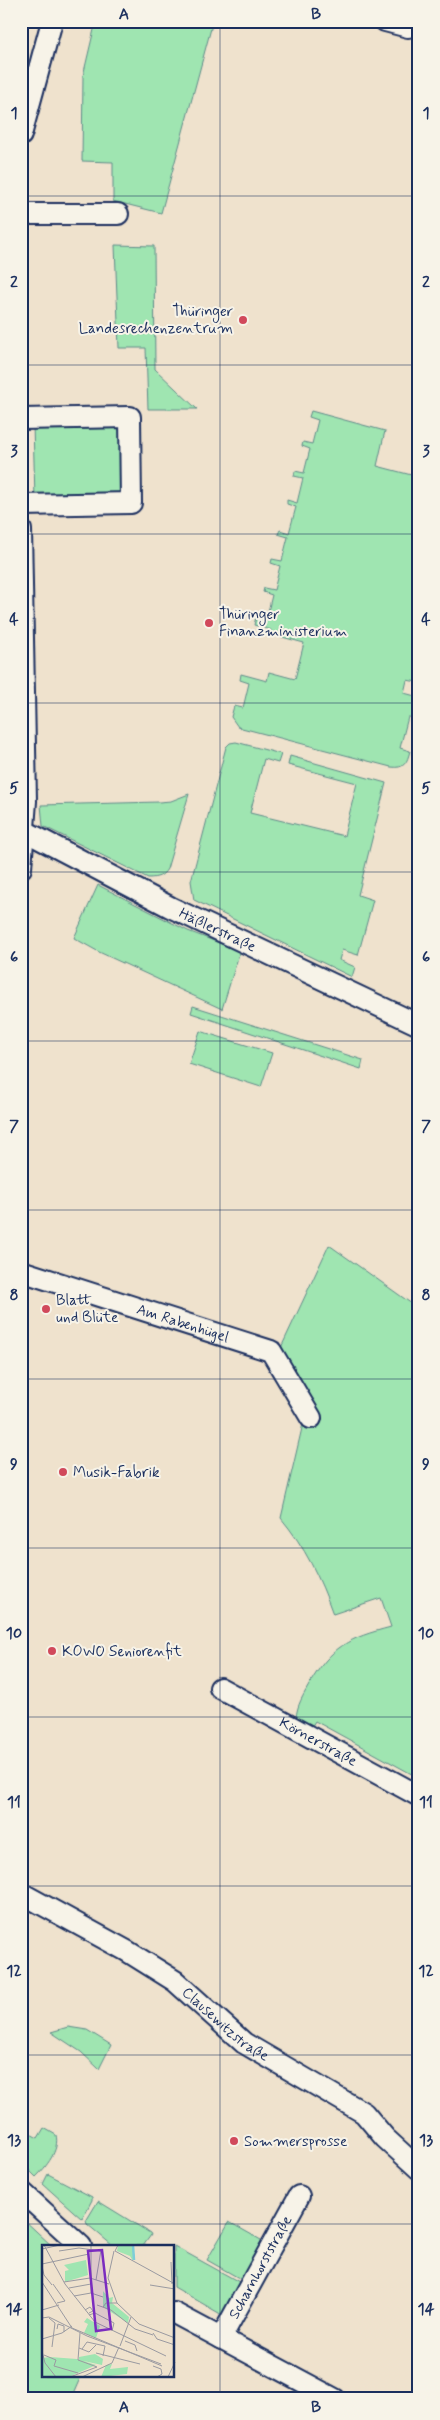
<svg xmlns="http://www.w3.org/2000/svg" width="440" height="2420" font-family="Mynerve,sans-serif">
<rect width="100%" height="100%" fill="#efe2cd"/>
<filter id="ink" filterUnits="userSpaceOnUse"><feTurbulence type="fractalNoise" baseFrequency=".02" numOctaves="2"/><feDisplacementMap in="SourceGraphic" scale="10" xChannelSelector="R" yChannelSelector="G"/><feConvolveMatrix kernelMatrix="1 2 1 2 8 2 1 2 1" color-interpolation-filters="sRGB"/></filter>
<g filter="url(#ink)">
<g fill="#9fe5b1" stroke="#5d8a88">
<path d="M 96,21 L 213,21 L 161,213 L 113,201 L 113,162 L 82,161 L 83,76 Z"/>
<path d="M 115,245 L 154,246 L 155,369 L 197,409 L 148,409 L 146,348 L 119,348 Z"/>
<path d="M 311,411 L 385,431 L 377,466 L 419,477 L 419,676 L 417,682 L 407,680 L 404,693 L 419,697 L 419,718 L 408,717 L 400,748 L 410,751 C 407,762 405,769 391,767 L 238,727 L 231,717 L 234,706 L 243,708 L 249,683 L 240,680 L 241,674 L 267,681 L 269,672 L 295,679 L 304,643 L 271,634 L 271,630 L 254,625 L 256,617 L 266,620 L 272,595 L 263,592 L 264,588 L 274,590 L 280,566 L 271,563 L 272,559 L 282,561 L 288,537 L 278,534 L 280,530 L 289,533 L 296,507 L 287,504 L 287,500 L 297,503 L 303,478 L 294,476 L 295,471 L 304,473 L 310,449 L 302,446 L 303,442 L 312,444 L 318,420 L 309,417 Z"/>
<path d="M 122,422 L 124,497 L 35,499 L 33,424 Z"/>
<path d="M 236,742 L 281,754 L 278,763 L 264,759 L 250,813 L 344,836 L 357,783 L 288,765 L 290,756 L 386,783 L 358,895 L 373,900 L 358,955 L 342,950 L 339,960 L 355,967 L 352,977 L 194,900 L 191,881 L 226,747 L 230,743 Z"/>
<path d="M 189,794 L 167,869 C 163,876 157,878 148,878 L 43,826 L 41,805 L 159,802 L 171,801 Z"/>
<path d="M 98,885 L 188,931 L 240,951 L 222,1009 L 99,952 L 74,938 Z"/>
<path d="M 193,1006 L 363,1060 L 361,1069 L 191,1013 Z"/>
<path d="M 200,1031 L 272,1053 L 261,1087 L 189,1064 Z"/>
<path d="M 329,1245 L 419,1309 L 419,1778 L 315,1721 L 310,1729 L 296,1718 C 297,1705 303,1696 309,1685 C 331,1646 349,1638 391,1627 L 381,1598 L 333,1614 C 320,1578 305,1547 281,1518 L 309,1398 L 279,1352 Z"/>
<path d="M 68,2027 L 87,2030 L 111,2045 L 99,2069 L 81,2052 L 51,2032 Z"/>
<path d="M 44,2128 L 56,2135 C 60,2150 46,2167 36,2177 L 21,2162 L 21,2129 L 38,2138 Z"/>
<path d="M 48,2174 L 92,2197 L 92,2200 L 82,2219 L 43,2184 Z"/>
<path d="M 98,2201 L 150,2233 L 151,2235 L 143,2246 L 113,2246 L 87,2224 L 86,2221 Z"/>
<path d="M 21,2217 L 52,2246 L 44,2246 L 44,2376 L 81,2376 L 71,2399 L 21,2399 Z"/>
<path d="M 229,2222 L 268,2244 L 246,2282 L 207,2260 Z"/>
<path d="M 174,2246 L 241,2283 L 224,2316 L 174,2287 Z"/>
</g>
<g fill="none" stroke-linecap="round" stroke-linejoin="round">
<g stroke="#1b2f5e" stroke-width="24">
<g id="minor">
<path d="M 385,21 L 408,27 L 409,21"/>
<path d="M 21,135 L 52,21"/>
<path d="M 21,214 L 118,214"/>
<path d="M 21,419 L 130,417 L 131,503 L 21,505"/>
<path d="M 21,530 L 26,801 L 21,868"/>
<path id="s1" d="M 21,829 L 170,907 L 419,1025"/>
<path id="s2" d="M 21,1271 L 271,1351 L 311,1418"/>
<path id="s3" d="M 220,1688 L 419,1796"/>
<path id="s4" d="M 21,1893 L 127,1951 L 175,1981 L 244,2043 L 364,2113 L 385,2138 L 419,2169"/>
<path d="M 21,2191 L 81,2246"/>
<path d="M 174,2313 L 335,2399"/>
<path id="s5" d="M 221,2338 L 299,2196"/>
</g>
</g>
<use href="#minor" stroke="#f7f3e8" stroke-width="20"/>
</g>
</g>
<path fill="none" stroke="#1b2f5e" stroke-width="1" stroke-opacity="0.55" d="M 220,21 L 220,2399M 21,196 L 419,196M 21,365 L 419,365M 21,534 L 419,534M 21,703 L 419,703M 21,872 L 419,872M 21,1041 L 419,1041M 21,1210 L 419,1210M 21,1379 L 419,1379M 21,1548 L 419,1548M 21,1717 L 419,1717M 21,1886 L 419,1886M 21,2055 L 419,2055M 21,2224 L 419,2224"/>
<g fill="#d1495b" stroke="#f7f3e8" stroke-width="2">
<circle cx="243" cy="320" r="5"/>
<circle cx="209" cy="623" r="5"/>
<circle cx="46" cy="1309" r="5"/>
<circle cx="63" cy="1472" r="5"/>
<circle cx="52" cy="1651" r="5"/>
<circle cx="234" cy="2141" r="5"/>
</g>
<g text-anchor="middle" stroke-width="4" stroke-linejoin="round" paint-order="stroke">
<g font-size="15" fill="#1b2f5e" stroke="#f7f3e8" text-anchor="start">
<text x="233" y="316" text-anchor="end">Thüringer<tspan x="233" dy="17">Landesrechenzentrum</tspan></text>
<text x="219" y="619">Thüringer<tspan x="219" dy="17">Finanzministerium</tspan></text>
<text x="56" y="1305">Blatt<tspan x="56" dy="17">und Blüte</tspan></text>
<text x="73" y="1477">Musik-Fabrik</text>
<text x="62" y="1656">KOWO Seniorenfit</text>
<text x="244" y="2146">Sommersprosse</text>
</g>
<g font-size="15" fill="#1b2f5e" stroke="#f7f3e8">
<text dy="5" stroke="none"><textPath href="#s1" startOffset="221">Häßlerstraße</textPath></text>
<text dy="5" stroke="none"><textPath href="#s2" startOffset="170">Am Rabenhügel</textPath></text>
<text dy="5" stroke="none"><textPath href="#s3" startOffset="112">Körnerstraße</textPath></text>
<text dy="5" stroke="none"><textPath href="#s4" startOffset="244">Clausewitzstraße</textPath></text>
<text dy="5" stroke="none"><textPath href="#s5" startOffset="81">Scharnhorststraße</textPath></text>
</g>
</g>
<g transform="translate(42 2245)">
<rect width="132" height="132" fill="#efe2cd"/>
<path d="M 76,0 L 91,0 L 91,16 L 88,11 L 75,6 ZM 44,15 L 46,30 L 23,37 L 23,26 L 27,25 L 22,20 ZM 61,46 L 67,53 L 71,52 L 70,58 L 87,72 L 86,78 L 61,62 ZM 45,73 L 58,81 L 54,93 L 42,88 L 46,79 L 42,77 ZM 53,109 L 61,114 L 60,120 L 37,115 L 37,112 ZM 8,112 L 35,114 L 54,120 L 27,132 L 0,132 L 0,113 ZM 70,119 L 68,124 L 86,122 L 85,129 L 59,132 L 64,120 Z" fill="#9fe5b1"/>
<path fill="none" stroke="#7dcdd8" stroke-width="2.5" d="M 91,0 L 92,15"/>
<path fill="none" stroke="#9a9aa1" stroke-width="1" d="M 2,0 L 23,39 L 53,77 L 124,111M 49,0 L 49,48M 76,0 L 73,6 L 133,39M 0,4 L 18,0M 17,6 L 37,3 L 59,6M 72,6 L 66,33 L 75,58 L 97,79 L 133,93M 129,17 L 130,39M 0,19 L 47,9M 0,21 L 2,30 L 10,40M 54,35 L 59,5M 0,37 L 30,83 L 120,121M 22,37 L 48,33 L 67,39M 11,39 L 23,56 L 15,58M 108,40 L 133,44M 27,43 L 49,39M 32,51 L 49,48 L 61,52M 55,60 L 69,65 L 93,84 L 111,90M 61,62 L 64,58 L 75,58M 0,65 L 17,60M 43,65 L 48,62 L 51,66 L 47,68M 47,70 L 53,68 L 72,78 L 70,86M 0,73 L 7,72 L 45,91 L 119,119M 7,73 L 13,78 L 10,102M 15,84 L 16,79 L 22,81 L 22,87M 38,88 L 36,115 L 55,122M 111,88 L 115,94 L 133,100M 0,94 L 20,88 L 30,81M 83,96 L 93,100 L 95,106M 78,101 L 89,72M 37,103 L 47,107 L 54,100M 40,104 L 45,97 L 63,101 L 61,111M 0,106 L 3,118 L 14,132M 54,108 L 98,119M 2,110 L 14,115 L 12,121 L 36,128M 111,121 L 119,124 L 120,129 L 115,132M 28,132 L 55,122M 40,132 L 70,118 L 77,102M 74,132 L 92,132M 126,132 L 133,117"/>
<path fill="#7b2cbf" fill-opacity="0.15" stroke="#7b2cbf" stroke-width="2.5" d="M 60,5 L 69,84 L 54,86 L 46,6 Z"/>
<rect width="132" height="132" fill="none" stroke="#1b2f5e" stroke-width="2.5"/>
</g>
<rect width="440" height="2420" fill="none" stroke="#f7f3e8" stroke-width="55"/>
<rect x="28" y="28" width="384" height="2364" fill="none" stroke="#1b2f5e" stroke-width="2"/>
<g font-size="16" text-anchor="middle" font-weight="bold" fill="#1b2f5e">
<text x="124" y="19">A</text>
<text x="316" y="19">B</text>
<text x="14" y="118">1</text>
<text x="426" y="118">1</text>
<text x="14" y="287">2</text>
<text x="426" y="287">2</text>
<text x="14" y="456">3</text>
<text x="426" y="456">3</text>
<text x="14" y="624">4</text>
<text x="426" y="624">4</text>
<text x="14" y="793">5</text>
<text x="426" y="793">5</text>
<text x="14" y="962">6</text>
<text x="426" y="962">6</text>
<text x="14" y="1131">7</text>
<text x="426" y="1131">7</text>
<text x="14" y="1300">8</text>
<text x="426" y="1300">8</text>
<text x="14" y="1469">9</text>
<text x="426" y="1469">9</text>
<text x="14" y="1638">10</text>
<text x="426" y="1638">10</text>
<text x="14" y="1807">11</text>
<text x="426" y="1807">11</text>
<text x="14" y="1976">12</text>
<text x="426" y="1976">12</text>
<text x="14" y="2145">13</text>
<text x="426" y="2145">13</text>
<text x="14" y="2314">14</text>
<text x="426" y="2314">14</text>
<text x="124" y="2412">A</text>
<text x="316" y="2412">B</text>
</g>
</svg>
